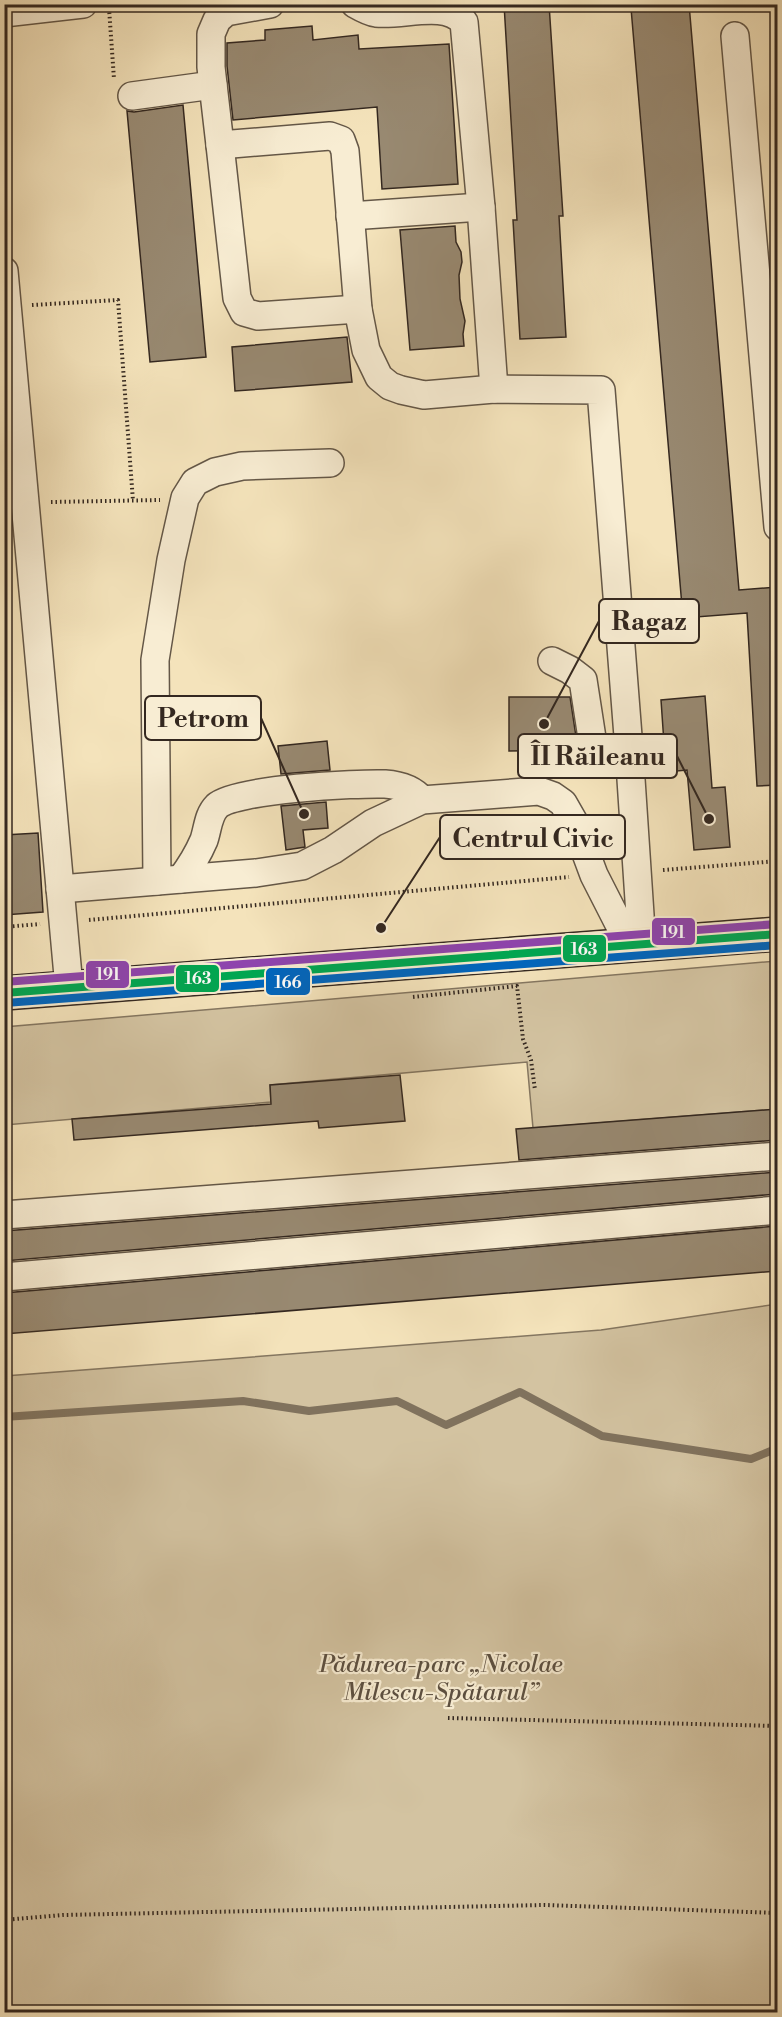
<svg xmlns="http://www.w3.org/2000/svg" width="782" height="2017" font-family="'Libre Bodoni',serif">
<rect width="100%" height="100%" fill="#f4e3bb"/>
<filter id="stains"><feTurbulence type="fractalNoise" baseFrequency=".00333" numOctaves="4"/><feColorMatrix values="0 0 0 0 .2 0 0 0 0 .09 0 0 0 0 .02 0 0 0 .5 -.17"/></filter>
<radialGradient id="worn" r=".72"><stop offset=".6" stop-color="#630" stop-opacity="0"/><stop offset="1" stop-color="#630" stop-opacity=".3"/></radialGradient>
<g fill="#d3c3a1" stroke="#847660" stroke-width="1.5">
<path d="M 777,961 L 777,1109 L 533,1128 L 527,1062 L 270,1085 L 271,1102 L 5,1125 L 4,1027 Z"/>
<path d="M 777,1304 L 777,2012 L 5,2012 L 5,1376 L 601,1330 Z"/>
</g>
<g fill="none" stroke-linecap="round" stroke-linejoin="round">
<path stroke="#80725d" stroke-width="8" d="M 4,1417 L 243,1401 L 309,1411 L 397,1401 L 446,1425 L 520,1392 L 602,1436 L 751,1459 L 778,1448"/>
</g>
<g fill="#988971" stroke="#342820" stroke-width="1.5">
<path d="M 504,4 L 549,4 L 563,216 L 559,216 L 566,337 L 520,339 L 513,220 L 517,220 Z"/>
<path d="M 674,4 L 689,4 L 739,590 L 777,587 L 777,785 L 757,786 L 747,613 L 683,618 L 631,8 Z"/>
<path d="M 312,26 L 313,40 L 358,35 L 359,49 L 449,44 L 458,184 L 382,189 L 377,107 L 233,120 L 227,66 L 227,43 L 265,40 L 265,30 Z"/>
<path d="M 183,105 L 206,357 L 150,362 L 127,111 L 134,112 Z"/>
<path d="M 455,226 L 456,242 L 461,252 L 462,262 L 459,275 L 460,299 L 465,321 L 463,334 L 464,346 L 410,350 L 400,230 Z"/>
<path d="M 347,337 L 352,382 L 235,391 L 232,347 Z"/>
<path d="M 705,696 L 712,788 L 725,787 L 730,847 L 694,850 L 687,770 L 666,772 L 661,700 Z"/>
<path d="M 509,697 L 570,697 L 578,750 L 509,751 Z"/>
<path d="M 327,741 L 330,770 L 281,774 L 278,746 Z"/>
<path d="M 326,802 L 328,828 L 303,830 L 305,847 L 286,850 L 281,806 Z"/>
<path d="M 38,833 L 43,912 L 4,915 L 4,835 Z"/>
<path d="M 400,1075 L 405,1121 L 319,1128 L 318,1121 L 74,1140 L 72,1119 L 271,1104 L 270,1085 Z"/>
<path d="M 777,1109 L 777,1140 L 519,1160 L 516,1129 Z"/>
<path d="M 777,1172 L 777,1194 L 4,1261 L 4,1231 Z"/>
<path d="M 777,1226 L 777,1271 L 4,1334 L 4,1293 Z"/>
</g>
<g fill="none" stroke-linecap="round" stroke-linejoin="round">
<g stroke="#645747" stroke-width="30">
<g id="minor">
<path d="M 270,4 L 226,12 L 217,20 L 211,34 L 211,67 L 220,145 L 330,136 L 341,140 L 345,151 L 358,309 L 366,350 L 379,377 L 390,386 L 401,390 L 424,395 L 494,389 L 601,390 L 629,749 L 642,945"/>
<path d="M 355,4 C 362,8 369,12 376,13 C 405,16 444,0 464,22 L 481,207 L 494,389"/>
<path d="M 4,13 L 83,4"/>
<path d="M 735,36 L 778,527"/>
<path d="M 132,96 L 213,85"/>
<path d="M 220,145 L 237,298 L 244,312 L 258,316 L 358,309"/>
<path d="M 350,216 L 481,207"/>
<path d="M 4,271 L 69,987"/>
<path d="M 552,661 L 570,670 L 583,680 L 594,751 L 629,749"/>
<path d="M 181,879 C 190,867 198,854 204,840 C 208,828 208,815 217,806 C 235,789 357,783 385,784 C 399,785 413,789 422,800"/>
<path d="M 157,881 L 155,660 L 171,560 L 185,498 L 195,482 L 215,472 L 242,466 L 330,463"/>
<path d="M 60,889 L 256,873 L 302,866 L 333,850 L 373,823 L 422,800 L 539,791 L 553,796 L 563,803 L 575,824 L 594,875 L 620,926 L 642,945"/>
<path d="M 4,1215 L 778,1156"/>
<path d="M 4,1277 L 778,1210"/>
</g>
</g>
<g stroke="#342820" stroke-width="36">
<path id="major" d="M 4,993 L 778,934"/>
</g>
<g stroke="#342820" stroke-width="4" stroke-dasharray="1.5 3" stroke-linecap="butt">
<path d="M 109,8 L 114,79"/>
<path d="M 32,305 L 118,300 L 133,501"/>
<path d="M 51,502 L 160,500"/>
<path d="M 663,870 L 778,861"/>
<path d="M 89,920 L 569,877"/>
<path d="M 4,927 L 40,924"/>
<path d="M 413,997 L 517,986 L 523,1039 L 531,1060 L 535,1090"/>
<path d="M 448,1718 L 778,1726"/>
<path d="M 4,1920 L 63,1915 L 545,1905 L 778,1913"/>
</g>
<use href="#minor" stroke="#f8edd3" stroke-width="27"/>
<use href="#major" stroke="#f4e3bb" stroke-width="33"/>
<g stroke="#f8edd3" stroke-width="12">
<path id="bus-1" d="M 4,993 L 778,934"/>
</g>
<g stroke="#f8edd3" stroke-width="12">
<path id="bus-2" d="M 5,1003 L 778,945"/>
</g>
<g stroke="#f8edd3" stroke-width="12">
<path id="bus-3" d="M 4,982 L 777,924"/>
</g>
<use href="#bus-1" stroke="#00a651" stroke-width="8"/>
<use href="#bus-2" stroke="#0065bd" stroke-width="8"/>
<use href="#bus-3" stroke="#8e44ad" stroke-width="8"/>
</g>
<g text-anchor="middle" stroke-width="4.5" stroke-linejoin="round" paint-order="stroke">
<g font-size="24" font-style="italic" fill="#5c4f40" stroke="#f8edd3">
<text x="441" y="1672">Pădurea-parc „Nicolae<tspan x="441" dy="28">Milescu-Spătarul”</tspan></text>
</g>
</g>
<path fill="none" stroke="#342820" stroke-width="2" d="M544 724L599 621M304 814L261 718M709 819L677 756M381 928L440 837"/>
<g fill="#342820" stroke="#f8edd3" stroke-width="2">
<circle cx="544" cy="724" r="6"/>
<circle cx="304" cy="814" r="6"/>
<circle cx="709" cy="819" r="6"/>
<circle cx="381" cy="928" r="6"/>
</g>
<g fill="#f8edd3" stroke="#342820" stroke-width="2">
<rect x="599" y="599" width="100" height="44" rx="6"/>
<rect x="145" y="696" width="116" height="44" rx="6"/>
<rect x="518" y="734" width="159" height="44" rx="6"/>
<rect x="440" y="815" width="185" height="44" rx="6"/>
</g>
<g font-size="26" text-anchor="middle" font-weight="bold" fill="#342820">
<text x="649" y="630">Ragaz</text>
<text x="203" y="727">Petrom</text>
<text x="598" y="765">ÎI Răileanu</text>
<text x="533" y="847">Centrul Civic</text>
</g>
<g stroke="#f8edd3" stroke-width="2">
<rect x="651" y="917" width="45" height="29" rx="6" fill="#8e44ad"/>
<rect x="562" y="934" width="45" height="29" rx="6" fill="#00a651"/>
<rect x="85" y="960" width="45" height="29" rx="6" fill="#8e44ad"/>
<rect x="175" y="964" width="45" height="29" rx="6" fill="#00a651"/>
<rect x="265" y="967" width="46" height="29" rx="6" fill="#0065bd"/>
</g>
<g font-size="16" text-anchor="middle" font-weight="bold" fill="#fff">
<text x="673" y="938">191</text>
<text x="584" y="955">163</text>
<text x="108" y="980">191</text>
<text x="198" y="984">163</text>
<text x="288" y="988">166</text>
</g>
<rect width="782" height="2017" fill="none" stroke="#f4e3bb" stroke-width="24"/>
<rect x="6" y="6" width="770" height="2005" fill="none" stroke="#342820" stroke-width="3"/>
<rect x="12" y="12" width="758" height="1993" fill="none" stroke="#342820" stroke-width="1.5"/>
<rect width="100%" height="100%" filter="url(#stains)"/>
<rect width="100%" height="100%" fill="url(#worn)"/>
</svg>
